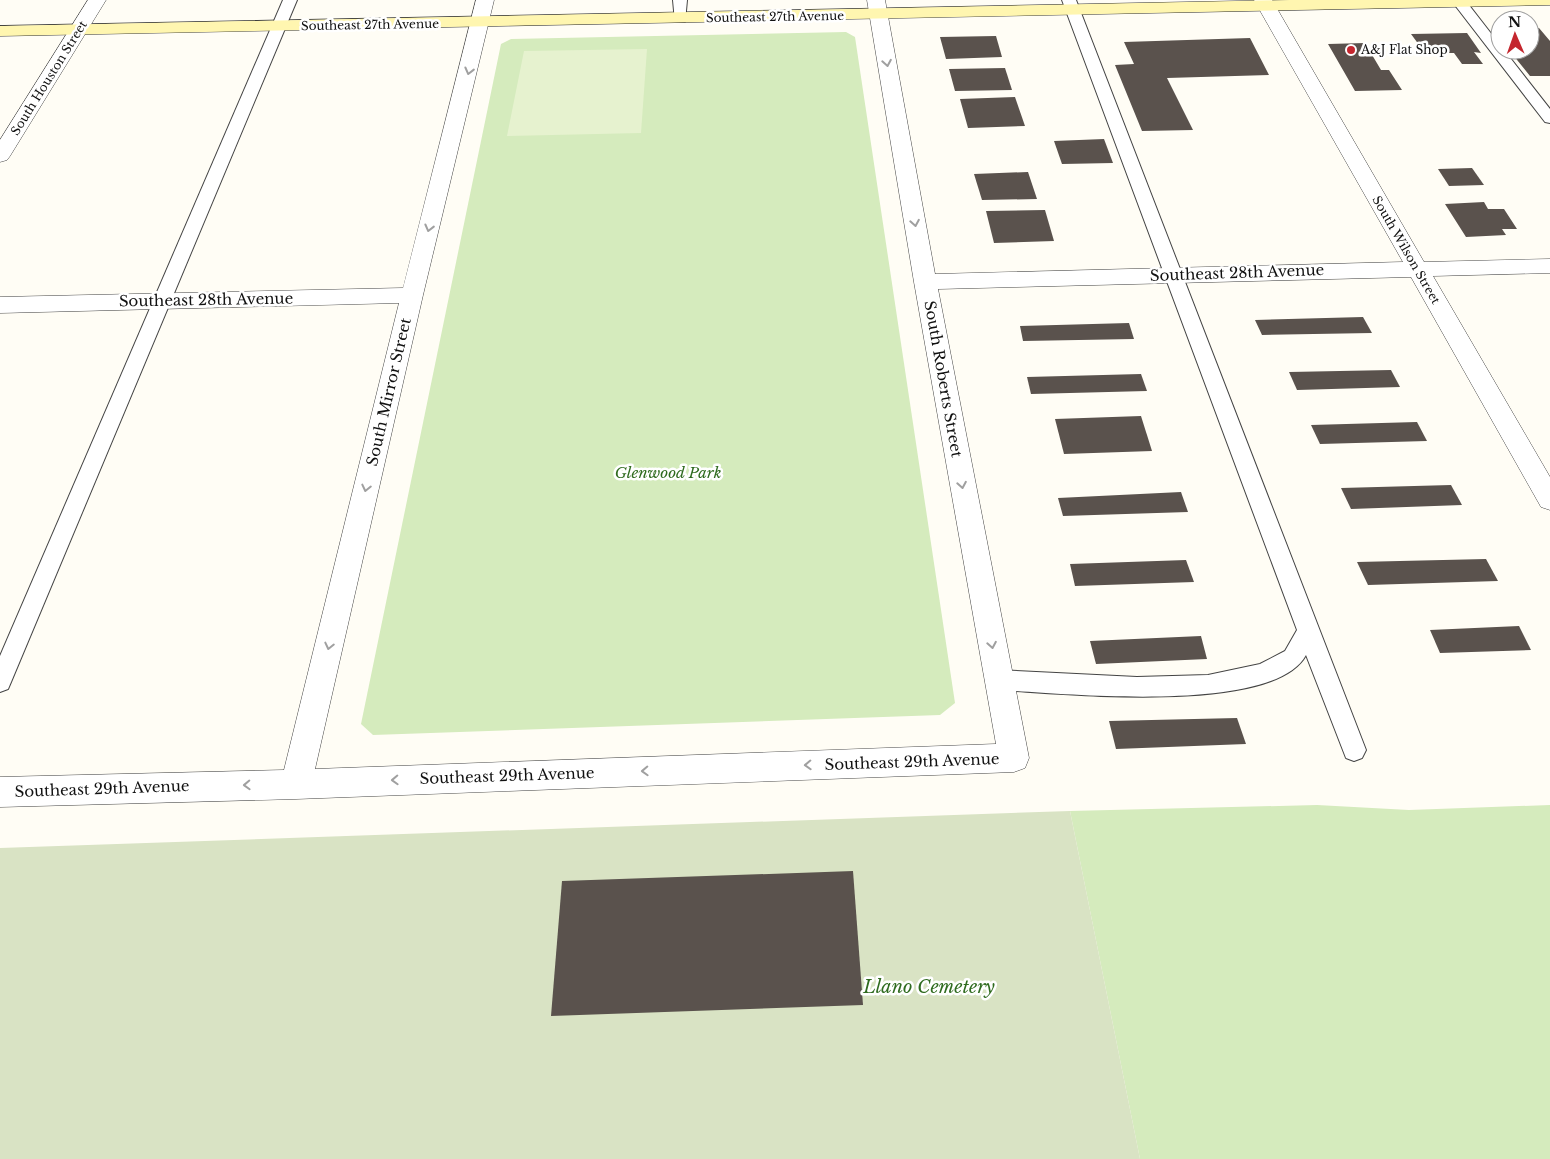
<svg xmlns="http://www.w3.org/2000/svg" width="1550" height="1159" font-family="'Libre Baskerville',serif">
<rect width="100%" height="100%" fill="#fffdf5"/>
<g fill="#d5ebbd">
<path d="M 846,32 L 855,37 L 955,703 L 940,715 L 373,735 L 361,724 L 501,44 L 511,39 Z"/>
<path d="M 1317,805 L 1409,810 L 1550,805 L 1550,1159 L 1140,1159 L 1070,811 Z"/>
</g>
<path fill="#d9e3c4" d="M 1070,811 L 1140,1159 L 0,1159 L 0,848 Z"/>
<path fill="#e6f2cf" d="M 647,49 L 641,133 L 507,136 L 524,51 Z"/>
<g fill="#5a524d">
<path d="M 1530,28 L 1539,28 L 1550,41 L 1550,76 L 1530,76 L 1509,50 L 1530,50 Z"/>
<path d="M 1467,33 L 1481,53 L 1474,52 L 1483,64 L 1462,64 L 1454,53 L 1425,53 L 1411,34 Z"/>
<path d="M 996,36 L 1002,57 L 946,59 L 940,37 Z"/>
<path d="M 1250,38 L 1269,75 L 1167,78 L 1193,130 L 1142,131 L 1115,65 L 1134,64 L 1124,42 Z"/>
<path d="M 1365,43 L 1381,70 L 1389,70 L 1402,90 L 1355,91 L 1328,44 Z"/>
<path d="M 1005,68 L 1012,90 L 955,91 L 949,69 Z"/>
<path d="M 1015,97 L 1025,126 L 968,128 L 960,99 Z"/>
<path d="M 1104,139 L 1113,163 L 1062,164 L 1054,141 Z"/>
<path d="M 1472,168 L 1484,185 L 1449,186 L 1438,169 Z"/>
<path d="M 1028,172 L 1037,199 L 982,200 L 974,174 Z"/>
<path d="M 1484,202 L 1488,209 L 1504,209 L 1517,229 L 1502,229 L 1506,235 L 1466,237 L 1445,204 Z"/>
<path d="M 1045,210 L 1054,241 L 994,243 L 986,211 Z"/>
<path d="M 1363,317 L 1372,333 L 1262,335 L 1255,320 Z"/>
<path d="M 1129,323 L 1134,339 L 1023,341 L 1020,326 Z"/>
<path d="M 1391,370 L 1400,387 L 1297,390 L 1289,372 Z"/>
<path d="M 1141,374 L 1147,391 L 1031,394 L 1027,377 Z"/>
<path d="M 1141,416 L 1152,451 L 1064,454 L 1055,419 Z"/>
<path d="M 1417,422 L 1427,441 L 1320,444 L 1311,425 Z"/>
<path d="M 1451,485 L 1462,505 L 1351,509 L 1341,488 Z"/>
<path d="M 1181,492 L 1188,512 L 1063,516 L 1058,498 Z"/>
<path d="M 1486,559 L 1498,581 L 1368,585 L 1357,562 Z"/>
<path d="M 1186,560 L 1194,582 L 1075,586 L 1070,564 Z"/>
<path d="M 1519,626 L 1531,650 L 1440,653 L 1430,630 Z"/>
<path d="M 1201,636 L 1207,659 L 1096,664 L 1090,641 Z"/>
<path d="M 1237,718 L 1246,744 L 1116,749 L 1109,721 Z"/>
<path d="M 853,871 L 863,1005 L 551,1016 L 562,881 Z"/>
</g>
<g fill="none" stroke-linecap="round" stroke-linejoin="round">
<g stroke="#444" stroke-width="2">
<g id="lane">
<path d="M 283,0 L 297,0 L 11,682 L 8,689 L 0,692 L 0,656 Z"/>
<path d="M 673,0 L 687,0 L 685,22 L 675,22 Z"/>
<path d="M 1062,0 L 1076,0 L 1366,750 L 1362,758 L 1354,761 L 1346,758 L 1306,655 C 1273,716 1060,693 998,690 L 990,687 L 987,680 L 990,673 L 998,670 L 1137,677 L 1208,675 L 1260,664 L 1285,651 L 1297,630 Z"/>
<path d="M 1451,0 L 1465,0 L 1500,45 L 1500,50 L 1504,50 L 1550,109 L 1550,123 L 1545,122 Z"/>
</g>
</g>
<g stroke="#444" stroke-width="1">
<g id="street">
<path d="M 88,0 L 106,0 L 10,156 L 7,160 L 0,162 L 0,140 Z"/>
<path d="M 476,0 L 494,0 L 423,295 L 315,769 L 996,744 L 914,282 L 867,0 L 885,0 L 935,274 L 1403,262 L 1254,0 L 1272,0 L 1424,262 L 1550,259 L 1550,273 L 1433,276 L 1550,477 L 1550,510 L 1541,507 L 1411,277 L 938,289 L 1029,758 L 1025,768 L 1014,772 L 296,799 L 0,807 L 0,777 L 284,770 L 399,303 L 0,313 L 0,297 L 403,288 Z"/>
</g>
</g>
<g stroke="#333" stroke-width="1">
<path id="secondary" d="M 1290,0 L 1550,0 L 1550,5 L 0,36 L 0,26 Z"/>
</g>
<use href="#lane" fill="#fff" fill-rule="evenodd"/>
<use href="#street" fill="#fff" fill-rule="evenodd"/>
<use href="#secondary" fill="#fff6b0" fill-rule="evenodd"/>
</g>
<defs><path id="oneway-chevron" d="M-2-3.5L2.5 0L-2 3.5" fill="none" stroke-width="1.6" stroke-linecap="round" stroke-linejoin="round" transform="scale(1.25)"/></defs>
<g stroke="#a0a0a0">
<use href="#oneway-chevron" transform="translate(887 63) rotate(80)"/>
<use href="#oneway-chevron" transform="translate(469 71) rotate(104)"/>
<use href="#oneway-chevron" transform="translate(915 223) rotate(80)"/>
<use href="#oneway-chevron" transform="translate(429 228) rotate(104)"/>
<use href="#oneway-chevron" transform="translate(962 485) rotate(80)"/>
<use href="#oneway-chevron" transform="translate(366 488) rotate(103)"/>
<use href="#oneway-chevron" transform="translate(992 645) rotate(80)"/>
<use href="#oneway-chevron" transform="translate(329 646) rotate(103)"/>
<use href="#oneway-chevron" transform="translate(808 765) rotate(178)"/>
<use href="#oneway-chevron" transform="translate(645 771) rotate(178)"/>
<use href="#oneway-chevron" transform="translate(395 780) rotate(178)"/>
<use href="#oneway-chevron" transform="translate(247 785) rotate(178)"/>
</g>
<circle fill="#c4262e" stroke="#fff" stroke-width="2" cx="1351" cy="50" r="5"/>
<g text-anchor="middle" stroke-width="5" stroke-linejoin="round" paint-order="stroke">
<g font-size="12" fill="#111" stroke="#fff">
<text transform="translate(775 17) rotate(-1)" y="4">Southeast 27th Avenue</text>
<text transform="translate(370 25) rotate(-1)" y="4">Southeast 27th Avenue</text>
<text transform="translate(49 78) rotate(-58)" y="4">South Houston Street</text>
<text transform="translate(1406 250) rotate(60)" y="4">South Wilson Street</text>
</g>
<g font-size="12" fill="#111" stroke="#fff" text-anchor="start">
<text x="1361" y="54">A&amp;J Flat Shop</text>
</g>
<g font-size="15" fill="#111" stroke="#fff">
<text transform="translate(1237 273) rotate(-2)" y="5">Southeast 28th Avenue</text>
<text transform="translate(206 300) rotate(-1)" y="5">Southeast 28th Avenue</text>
<text transform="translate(943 379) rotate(80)" y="5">South Roberts Street</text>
<text transform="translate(389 392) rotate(-77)" y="5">South Mirror Street</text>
<text transform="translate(912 762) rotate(-2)" y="5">Southeast 29th Avenue</text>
<text transform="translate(507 776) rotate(-2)" y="5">Southeast 29th Avenue</text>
<text transform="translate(102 789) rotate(-2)" y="5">Southeast 29th Avenue</text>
</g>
<g font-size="15" font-style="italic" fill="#2f6b1f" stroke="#fff">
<text x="668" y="478">Glenwood Park</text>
</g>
<g font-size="18" font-style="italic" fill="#2f6b1f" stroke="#fff">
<text x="929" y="993">Llano Cemetery</text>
</g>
</g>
<g transform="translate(1515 35) rotate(358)"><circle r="24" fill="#ffffff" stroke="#a0a0a0"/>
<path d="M0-4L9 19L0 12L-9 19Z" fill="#c4262e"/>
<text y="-8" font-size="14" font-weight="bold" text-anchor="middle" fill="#111111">N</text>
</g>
</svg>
